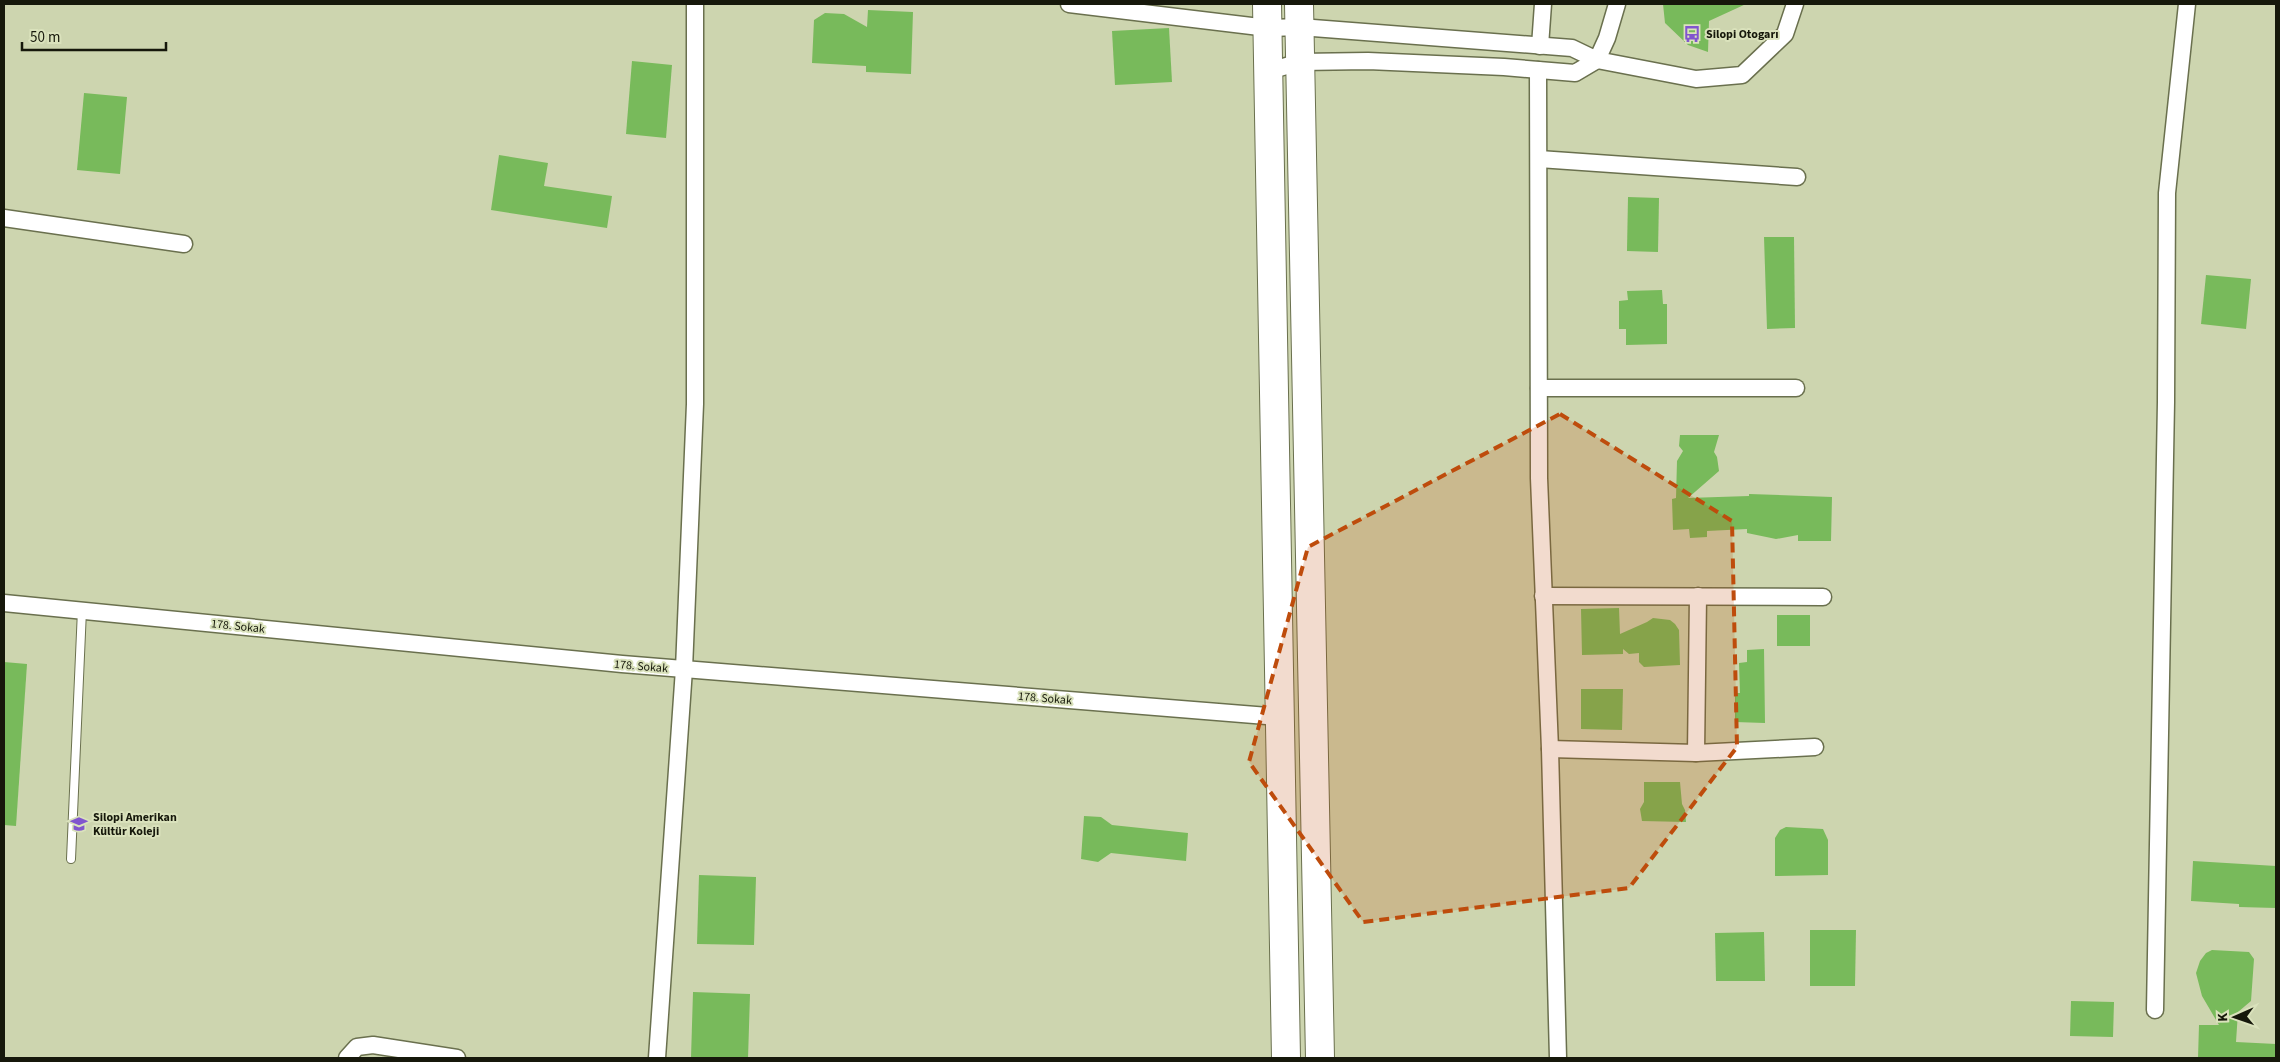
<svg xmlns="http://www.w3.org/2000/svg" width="2280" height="1062" font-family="'Source Sans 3',sans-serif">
<rect width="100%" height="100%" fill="#cdd5af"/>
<g fill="#78ba5b">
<path d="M 1663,4 L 1746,4 L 1709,21 L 1708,52 L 1688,45 L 1665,23 Z"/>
<path d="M 868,10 L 913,12 L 911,74 L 866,72 L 866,66 L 812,63 L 814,20 L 825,13 L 844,14 L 867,27 Z"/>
<path d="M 1169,28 L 1172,82 L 1115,85 L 1112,31 Z"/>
<path d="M 632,61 L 672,65 L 666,138 L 626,134 Z"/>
<path d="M 84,93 L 127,97 L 120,174 L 77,170 Z"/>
<path d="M 499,155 L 548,163 L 544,186 L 612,196 L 607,228 L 491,210 Z"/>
<path d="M 1628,197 L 1659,198 L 1658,252 L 1627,251 Z"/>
<path d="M 1764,237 L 1794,237 L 1795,328 L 1767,329 Z"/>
<path d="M 2206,275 L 2251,279 L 2246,329 L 2201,324 Z"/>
<path d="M 1662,290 L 1663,304 L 1667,304 L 1667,344 L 1626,345 L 1626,329 L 1619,329 L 1619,301 L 1628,300 L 1627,291 Z"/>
<path d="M 1680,435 L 1719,435 L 1714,452 L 1717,457 L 1719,471 L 1688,498 L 1749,496 L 1749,494 L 1832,497 L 1831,541 L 1798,541 L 1798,535 L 1776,539 L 1747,533 L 1747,529 L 1707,531 L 1707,537 L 1690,538 L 1689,529 L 1673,530 L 1672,499 L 1676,498 L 1677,461 L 1683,451 L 1679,446 Z"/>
<path d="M 1619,608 L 1620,634 L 1647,622 L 1653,618 L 1670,620 L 1675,624 L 1679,630 L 1680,665 L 1644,667 L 1639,662 L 1639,653 L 1629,654 L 1623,649 L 1623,654 L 1582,655 L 1581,609 Z"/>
<rect x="1777" y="615" width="33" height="31"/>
<path d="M 1764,649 L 1765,723 L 1735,722 L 1735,693 L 1740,693 L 1739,663 L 1747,662 L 1747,650 Z"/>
<path d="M 4,662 L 27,664 L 16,826 L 4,825 Z"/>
<path d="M 1581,689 L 1623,689 L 1622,730 L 1581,729 Z"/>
<path d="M 1644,782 L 1680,782 L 1682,804 L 1685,810 L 1686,822 L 1642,821 L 1640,809 L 1644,802 Z"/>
<path d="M 1084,816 L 1101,817 L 1112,825 L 1188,833 L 1186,861 L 1111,853 L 1098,862 L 1081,859 Z"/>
<path d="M 1786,827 L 1823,829 L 1828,840 L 1828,875 L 1775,876 L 1775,838 L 1780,830 Z"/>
<path d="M 2193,861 L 2276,866 L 2276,908 L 2239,907 L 2239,904 L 2191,901 Z"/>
<path d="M 699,875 L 756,877 L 754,945 L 697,944 Z"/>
<path d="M 1810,930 L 1856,930 L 1855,986 L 1810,986 Z"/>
<path d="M 1764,932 L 1765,981 L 1716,981 L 1715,933 Z"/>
<path d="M 2212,950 L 2249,952 L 2254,959 L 2251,1001 L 2238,1012 L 2236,1042 L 2276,1044 L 2276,1058 L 2198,1058 L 2199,1025 L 2219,1025 L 2202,996 L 2196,973 L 2200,961 L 2206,953 Z"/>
<path d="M 693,992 L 750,994 L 748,1058 L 691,1058 Z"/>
<path d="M 2071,1001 L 2114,1002 L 2113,1037 L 2070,1036 Z"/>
</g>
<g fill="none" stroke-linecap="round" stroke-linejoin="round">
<g stroke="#6a704e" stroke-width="10">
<path id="lane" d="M 71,859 L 82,610"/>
</g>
<g stroke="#6a704e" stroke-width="19">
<g id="street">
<path d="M 1069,4 L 1268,28 L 1300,27 L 1572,48 L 1597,60"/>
<path d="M 1617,4 L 1607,38 L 1597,60 L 1696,79 L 1742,75 L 1785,34 L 1795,4"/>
<path d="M 1540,46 L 1543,4"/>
<path d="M 1538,70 L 1539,478 L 1550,749 L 1558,1058"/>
<path d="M 1269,71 L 1300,62 L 1368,61 L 1504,67 L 1575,73 L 1597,60"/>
<path d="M 1539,159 L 1797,177"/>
<path d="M 4,218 L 184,244"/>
<path d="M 1539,388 L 1796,388"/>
<path d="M 1543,596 L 1823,597"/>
<path d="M 4,603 L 622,664 L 1280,717"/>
<path d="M 1550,749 L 1696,753 L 1815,747"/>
<path d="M 1696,753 L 1698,596"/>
<path d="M 2155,1010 L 2166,402 L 2167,193 L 2187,4"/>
<path d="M 347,1058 L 357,1047 L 373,1045 L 457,1058"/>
<path d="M 657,1058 L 684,669 L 695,404 L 695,4"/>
</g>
</g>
<g stroke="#6a704e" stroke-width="30">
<g id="highway">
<path d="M 1267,4 L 1286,1058"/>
<path d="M 1299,4 L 1320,1058"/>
</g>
</g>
<use href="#lane" stroke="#fff" stroke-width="8"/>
<use href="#street" stroke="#fff" stroke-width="16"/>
<use href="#highway" stroke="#fff" stroke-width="28"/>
</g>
<path fill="#be4c0c" fill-opacity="0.2" stroke="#be4c0c" stroke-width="4" stroke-dasharray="10 6" stroke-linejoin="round" d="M 1560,414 L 1732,521 L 1737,747 L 1629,888 L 1363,922 L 1249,762 L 1308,547 Z"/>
<defs>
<g id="bus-bare" transform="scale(1.35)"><path d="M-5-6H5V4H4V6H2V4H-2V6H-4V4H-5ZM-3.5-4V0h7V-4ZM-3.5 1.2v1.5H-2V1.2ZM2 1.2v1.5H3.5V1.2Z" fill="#8155ce" stroke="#dae2bc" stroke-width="2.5" paint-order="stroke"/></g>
<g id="school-bare" transform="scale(1.35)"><path d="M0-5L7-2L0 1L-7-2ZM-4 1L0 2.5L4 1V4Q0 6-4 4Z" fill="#8155ce" stroke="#dae2bc" stroke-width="2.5" paint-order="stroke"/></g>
</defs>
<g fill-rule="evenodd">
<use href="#bus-bare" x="1692" y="34"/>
<use href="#school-bare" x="79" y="824"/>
</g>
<g text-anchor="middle" stroke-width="4" stroke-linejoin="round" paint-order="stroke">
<g font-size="12" font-weight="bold" fill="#16180b" stroke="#dae2bc" text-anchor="start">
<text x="1706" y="38">Silopi Otogarı</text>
<text x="93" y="821">Silopi Amerikan<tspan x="93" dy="14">Kültür Koleji</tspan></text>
</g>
<g font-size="12" fill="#16180b" stroke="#dae2bc">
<text transform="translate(238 626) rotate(6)" y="4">178. Sokak</text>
<text transform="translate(641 666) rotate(5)" y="4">178. Sokak</text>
<text transform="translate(1045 698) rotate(5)" y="4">178. Sokak</text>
</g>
</g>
<rect width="2280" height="1062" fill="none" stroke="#16180b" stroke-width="10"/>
<g transform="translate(2235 1017) rotate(268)" stroke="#dae2bc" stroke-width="4" paint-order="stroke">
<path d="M0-4L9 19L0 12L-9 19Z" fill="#16180b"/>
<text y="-8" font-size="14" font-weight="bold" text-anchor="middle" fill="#16180b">K</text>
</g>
<path d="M22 42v8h144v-8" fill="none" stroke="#16180b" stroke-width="2.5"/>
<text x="30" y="42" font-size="15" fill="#16180b" stroke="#dae2bc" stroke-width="4" paint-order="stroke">50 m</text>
</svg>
